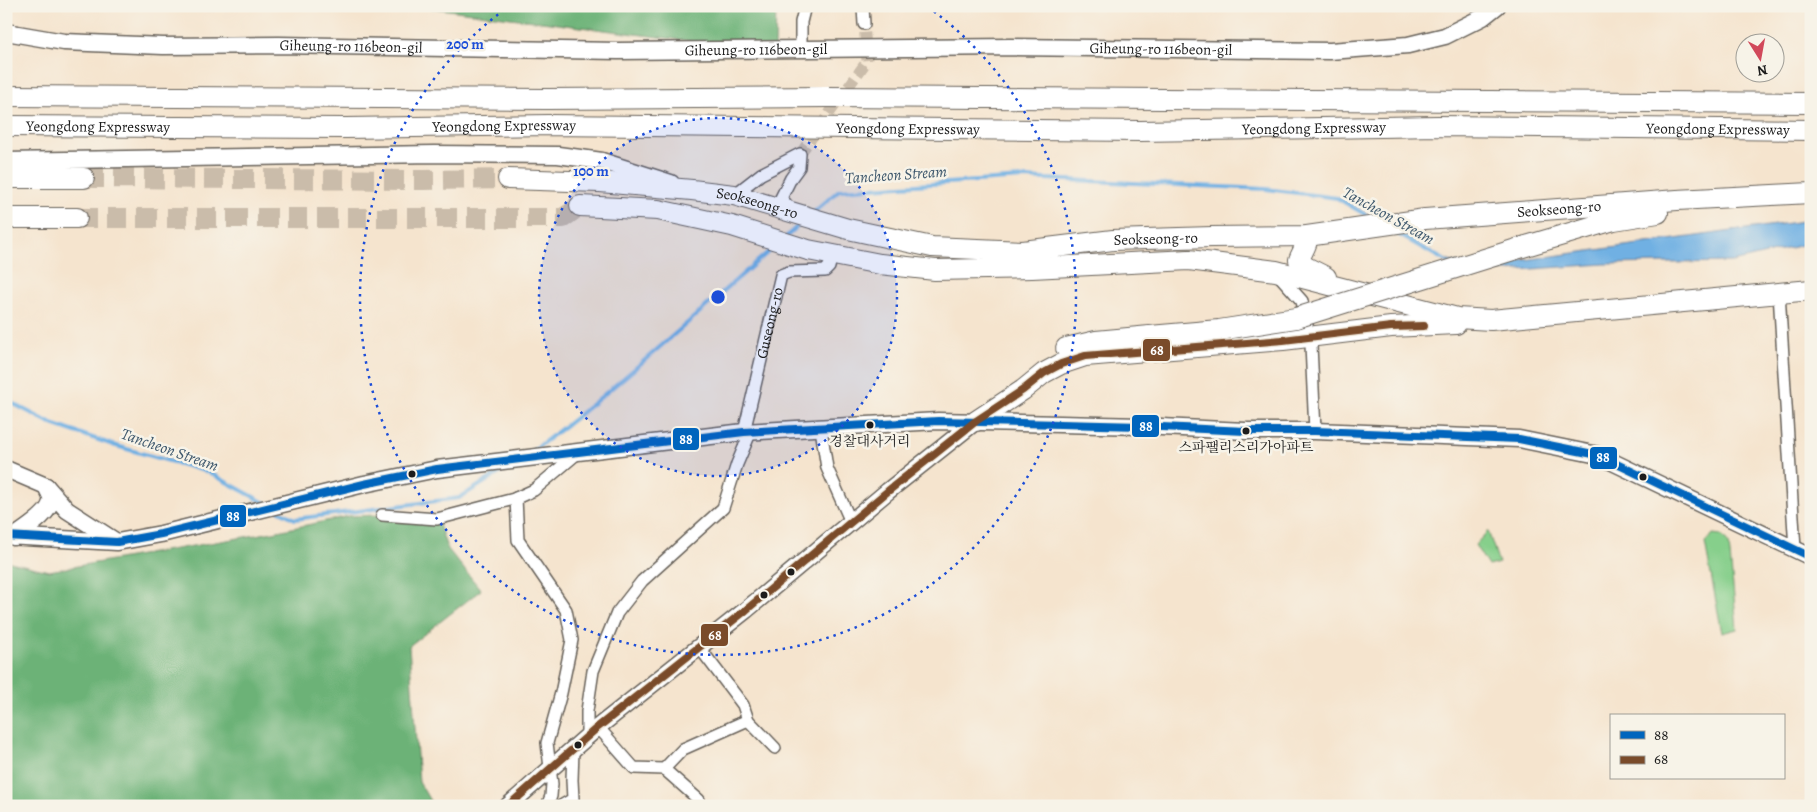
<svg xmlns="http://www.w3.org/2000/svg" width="1817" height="812" font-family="Alegreya,'Noto Serif KR',serif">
<rect width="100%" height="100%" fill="#f7f3e8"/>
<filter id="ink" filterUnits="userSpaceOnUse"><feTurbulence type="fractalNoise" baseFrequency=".02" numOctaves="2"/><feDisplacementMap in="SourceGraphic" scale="10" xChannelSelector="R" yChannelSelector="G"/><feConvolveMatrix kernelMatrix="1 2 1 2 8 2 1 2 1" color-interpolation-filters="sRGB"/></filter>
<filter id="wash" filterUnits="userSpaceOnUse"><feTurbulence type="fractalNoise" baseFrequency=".0096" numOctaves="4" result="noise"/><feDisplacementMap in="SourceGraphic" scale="20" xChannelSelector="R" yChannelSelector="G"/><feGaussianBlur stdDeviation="1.12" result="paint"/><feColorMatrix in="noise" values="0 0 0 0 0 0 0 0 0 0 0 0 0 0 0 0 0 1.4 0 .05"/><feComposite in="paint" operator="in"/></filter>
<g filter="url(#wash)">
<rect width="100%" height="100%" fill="#f5e4ce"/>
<g fill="#86cf8b" stroke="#517654">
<path d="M 1488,531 L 1499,563 L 1488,566 L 1475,545 Z"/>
<path d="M 1713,534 L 1721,535 L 1729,544 L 1737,629 L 1722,633 L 1705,543 Z"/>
</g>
<g fill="#6cb277" stroke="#44674a">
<path d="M 417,6 L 776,6 L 775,52 Z"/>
<path d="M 382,515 L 437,519 L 447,548 L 481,590 L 409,646 L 419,782 L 433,806 L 6,806 L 6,561 L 49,571 L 273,532 L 350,516 Z"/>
</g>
<path fill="#6fb0e3" stroke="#466680" d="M 1811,220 L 1811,243 L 1733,262 L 1605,264 L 1460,274 L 1441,259 L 1474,267 Z"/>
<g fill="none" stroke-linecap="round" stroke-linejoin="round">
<g stroke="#6fb0e3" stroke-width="4">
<path d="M 813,213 L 839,190 L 1023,178 L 1266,189 L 1337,198 L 1373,219"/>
<path d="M 1394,232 L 1444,260"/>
<path d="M 787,236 L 802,222"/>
<path d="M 6,400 L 52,424 L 116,446 L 208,472 L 265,503"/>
<path d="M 531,452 C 616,389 694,316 774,247"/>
<path d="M 278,510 L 295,519 L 459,498 L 511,466"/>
</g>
</g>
</g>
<g filter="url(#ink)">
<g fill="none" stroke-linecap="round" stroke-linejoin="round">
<path stroke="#cabcaa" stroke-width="11" stroke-dasharray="11 5.5" stroke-linecap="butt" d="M 800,154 L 867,61 L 864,24"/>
<g stroke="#cabcaa" stroke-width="20" stroke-dasharray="20 10" stroke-linecap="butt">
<path d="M 84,178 L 423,180 L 508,179"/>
<path d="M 77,218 L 563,218 L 580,206"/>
</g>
<g stroke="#68625a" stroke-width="14">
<g id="street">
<path d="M 862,6 L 863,7 L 864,24"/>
<path d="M 801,49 L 801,22 L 805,6"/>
<path d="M 734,195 L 761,174 L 800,154 L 799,167 L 791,178 L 781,198 L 788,206"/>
<path d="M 1277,273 L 1302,301 L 1311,345 L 1315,431"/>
<path d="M 1779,293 L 1795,549"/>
<path d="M 821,429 L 827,468 L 851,522"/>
<path id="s1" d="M 744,432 L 781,275 L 789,272 L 825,271 L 829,267 L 832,255"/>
<path d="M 516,498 L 518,540 L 566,610 L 572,640 L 561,693 L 547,743 L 552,784 L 551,796 L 547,806"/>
<path d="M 382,515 L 437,519 L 514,499 L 534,490 L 580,451"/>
<path d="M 699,647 L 743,705 L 748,720"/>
<path d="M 598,727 L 634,768 L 664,769 L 683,749 L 748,720 L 775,748"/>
<path d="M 587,737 L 587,711 L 593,671 L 617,613 L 642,581 L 723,508 L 737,464 L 751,431"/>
<path d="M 664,769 L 699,800"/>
<path d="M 561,806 L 573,799 L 572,780 L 573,750"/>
</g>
</g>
<g stroke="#68625a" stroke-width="19">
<g id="secondary">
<path id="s2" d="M 6,32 L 64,42 L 163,46 L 279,45 L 618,51 L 1011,47 L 1330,51 L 1408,45 L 1445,36 L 1483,17 L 1497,6"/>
<path d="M 6,161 L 434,154 L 558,155 L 602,161 L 671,183"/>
<path d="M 6,469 L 46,486 L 67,510 L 115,541"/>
<path d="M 6,536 L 117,542 L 161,534 L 364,484 L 437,469 L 744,432 L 938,421 L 1141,426 L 1245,431 L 1315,431 L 1519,439 L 1598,455 L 1811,557"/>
<path d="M 14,537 C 25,529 54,512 51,497 C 50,494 47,489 46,486"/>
<path d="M 508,806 L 598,727 L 746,610 L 888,491 L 976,421"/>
</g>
</g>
<g stroke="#68625a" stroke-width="22">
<g id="highway">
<path d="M 6,96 L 547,99 L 827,97 L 1811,103"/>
<path id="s3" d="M 6,126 L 346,128 L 548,125 L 1140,131 L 1438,126 L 1811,130"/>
<path d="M 6,178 L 84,178"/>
<path id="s4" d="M 508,179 L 600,182 L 692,190 L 734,195 L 848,229 L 932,247 L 1023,251 L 1113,240 L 1212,237 L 1307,236 L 1425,219 L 1677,200 L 1811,193"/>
<path d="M 580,206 L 658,210 L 732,226 L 808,250 L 880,264 L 935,270 L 1032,268 L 1189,260 L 1276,271 L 1457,318 L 1491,320 L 1811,290"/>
<path d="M 6,218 L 77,218"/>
<path d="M 1307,236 C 1308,245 1302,251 1299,260 L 1306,267 L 1326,277"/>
<path d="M 1526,246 L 1614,220 L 1658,213"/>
<path d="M 1066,348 L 1096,341 L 1150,336"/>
<path d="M 976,421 L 1023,390 L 1044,373 L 1061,364 L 1085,356 L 1283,340 L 1391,327 L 1456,324"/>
</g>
</g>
<use href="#street" stroke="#fff" stroke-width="11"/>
<use href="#secondary" stroke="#fff" stroke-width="16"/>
<use href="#highway" stroke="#fff" stroke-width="20"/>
<g stroke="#68625a" stroke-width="22" stroke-linecap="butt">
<path id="highway-bridge" d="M 1150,336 L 1219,330 L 1296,318 L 1526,246"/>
</g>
<use href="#highway-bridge" stroke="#fff" stroke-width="20"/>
<g stroke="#f7f3e8" stroke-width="11">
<path id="bus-1" d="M 6,536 L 117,542 L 161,534 L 364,484 L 437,469 L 744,432 L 938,421 L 1141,426 L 1245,431 L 1315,431 L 1519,439 L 1598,455 L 1811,557"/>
</g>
<g stroke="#f7f3e8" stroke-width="11">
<path id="bus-2" d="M 508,806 L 598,727 L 746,610 L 888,491 L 976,421 L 1023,390 L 1044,373 L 1061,364 L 1085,356 L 1283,340 L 1391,327 L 1424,326"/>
</g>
<use href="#bus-1" stroke="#0065bd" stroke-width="8"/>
<use href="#bus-2" stroke="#7a4b2a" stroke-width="8"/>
</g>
</g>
<circle cx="718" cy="297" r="179" fill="#1d4ed8" fill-opacity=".12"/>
<g fill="none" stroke="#1d4ed8" stroke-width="2.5" stroke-dasharray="2.5 5">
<circle cx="718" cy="297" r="179"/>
<path d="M928 7A358 358 0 1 1 508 7"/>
</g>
<g fill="#1c1c1c" stroke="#f7f3e8" stroke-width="2">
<circle cx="870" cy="425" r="4.5"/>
<circle cx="1246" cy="431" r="4.5"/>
<circle cx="412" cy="474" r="4.5"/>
<circle cx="1643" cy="477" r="4.5"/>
<circle cx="791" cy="572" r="4.5"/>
<circle cx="764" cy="595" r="4.5"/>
<circle cx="578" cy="745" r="4.5"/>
</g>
<g text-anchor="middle" stroke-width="5" stroke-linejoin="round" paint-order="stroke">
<g font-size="14" fill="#1c1c1c" stroke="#f7f3e8">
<text x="870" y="446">경찰대사거리</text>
<text x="1246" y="452">스파팰리스리가아파트</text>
</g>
<g font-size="15" fill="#1c1c1c" stroke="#f7f3e8">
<text dy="5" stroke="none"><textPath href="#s2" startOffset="346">Giheung-ro 116beon-gil</textPath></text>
<text dy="5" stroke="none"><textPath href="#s2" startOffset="751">Giheung-ro 116beon-gil</textPath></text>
<text dy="5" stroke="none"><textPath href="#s2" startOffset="1156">Giheung-ro 116beon-gil</textPath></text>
<text dy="5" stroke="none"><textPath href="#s3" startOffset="498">Yeongdong Expressway</textPath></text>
<text dy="5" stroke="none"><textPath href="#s3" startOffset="92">Yeongdong Expressway</textPath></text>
<text dy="5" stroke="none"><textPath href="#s3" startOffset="902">Yeongdong Expressway</textPath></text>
<text dy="5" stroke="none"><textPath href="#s3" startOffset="1308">Yeongdong Expressway</textPath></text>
<text dy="5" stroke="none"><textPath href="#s3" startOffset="1712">Yeongdong Expressway</textPath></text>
<text dy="5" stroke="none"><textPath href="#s4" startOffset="251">Seokseong-ro</textPath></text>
<text dy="5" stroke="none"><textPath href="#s4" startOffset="1061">Seokseong-ro</textPath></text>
<text dy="5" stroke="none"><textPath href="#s4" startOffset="656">Seokseong-ro</textPath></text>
<text dy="5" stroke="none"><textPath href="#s1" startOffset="112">Guseong-ro</textPath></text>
</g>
<g font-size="16" font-style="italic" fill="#3d576c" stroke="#f7f3e8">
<text transform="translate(896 174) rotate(-4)" y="6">Tancheon Stream</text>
<text transform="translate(1389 215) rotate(29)" y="6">Tancheon Stream</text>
<text transform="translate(170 449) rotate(19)" y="6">Tancheon Stream</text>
</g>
</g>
<circle cx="718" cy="297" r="8" fill="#1d4ed8" stroke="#f7f3e8" stroke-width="2.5"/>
<g font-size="15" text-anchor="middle" font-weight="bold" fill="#1d4ed8" stroke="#f7f3e8" stroke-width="5" stroke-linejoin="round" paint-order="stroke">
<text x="465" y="49">200 m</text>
<text x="591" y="176">100 m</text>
</g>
<g stroke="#f7f3e8" stroke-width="2">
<rect x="1142" y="338" width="29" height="24" rx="5" fill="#7a4b2a"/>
<rect x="1131" y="414" width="29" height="24" rx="5" fill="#0065bd"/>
<rect x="672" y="427" width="28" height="24" rx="5" fill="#0065bd"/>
<rect x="1589" y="446" width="29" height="24" rx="5" fill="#0065bd"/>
<rect x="219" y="504" width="28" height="24" rx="5" fill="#0065bd"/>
<rect x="700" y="623" width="29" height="24" rx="5" fill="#7a4b2a"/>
</g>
<g font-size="14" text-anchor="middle" font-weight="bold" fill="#fff">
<text x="1157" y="355">68</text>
<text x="1146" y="431">88</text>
<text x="686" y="444">88</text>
<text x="1603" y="462">88</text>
<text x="233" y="521">88</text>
<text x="715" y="640">68</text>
</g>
<rect width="1817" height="812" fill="none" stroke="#f7f3e8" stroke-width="25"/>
<rect x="1610" y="714" width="175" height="65" fill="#f7f3e8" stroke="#9f9d96"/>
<rect x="1620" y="731" width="25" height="8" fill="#0065bd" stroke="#9f9d96"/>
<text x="1654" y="740" font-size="15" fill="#1c1c1c">88</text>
<rect x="1620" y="756" width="25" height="8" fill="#7a4b2a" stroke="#9f9d96"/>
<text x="1654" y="764" font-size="15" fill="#1c1c1c">68</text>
<g transform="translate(1760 58) rotate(169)"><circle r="24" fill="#f7f3e8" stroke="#9f9d96"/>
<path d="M0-4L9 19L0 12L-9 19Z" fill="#d1495b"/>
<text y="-8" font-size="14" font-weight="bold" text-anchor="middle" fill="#1c1c1c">N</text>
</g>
</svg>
